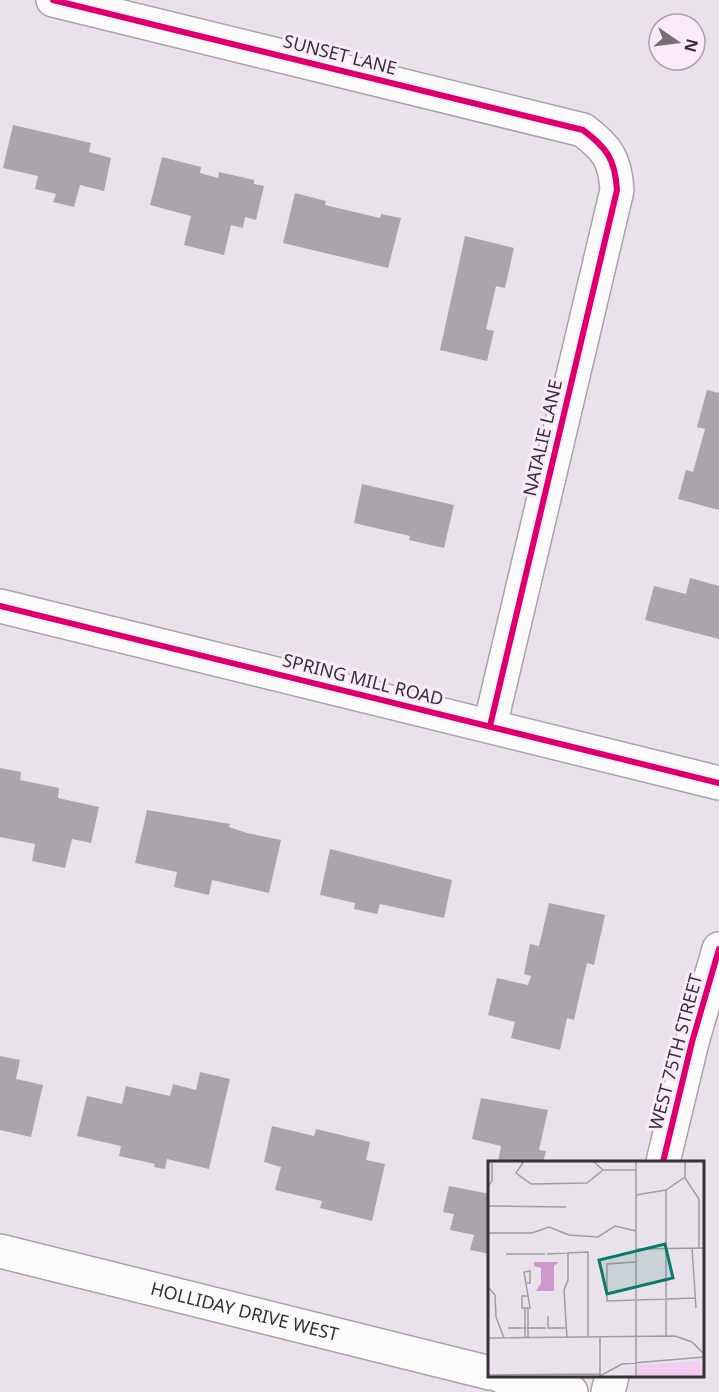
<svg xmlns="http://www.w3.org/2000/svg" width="719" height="1392" font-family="'Noto Sans',sans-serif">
<rect width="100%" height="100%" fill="#eae2ea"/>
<g fill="#aba5ab">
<path d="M 13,125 L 91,143 L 89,152 L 111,158 L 104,191 L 80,185 L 74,207 L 53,202 L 56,194 L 35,189 L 38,176 L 3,168 Z"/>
<path d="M 162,157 L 201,167 L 200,173 L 218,178 L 219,172 L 254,180 L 254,184 L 264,186 L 256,220 L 245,217 L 243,228 L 231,225 L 224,255 L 184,245 L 191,216 L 150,205 Z"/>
<path d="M 295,193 L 326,201 L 325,205 L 380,218 L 381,214 L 401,218 L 388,268 L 283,243 Z"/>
<path d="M 465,236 L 514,248 L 505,288 L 496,286 L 486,329 L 494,331 L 487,361 L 440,350 Z"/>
<path d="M 707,390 L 719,393 L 719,510 L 678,499 L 686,470 L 693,472 L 705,429 L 697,427 Z"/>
<path d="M 362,484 L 454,505 L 444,548 L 409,540 L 410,536 L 354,523 Z"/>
<path d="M 690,578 L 719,586 L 719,639 L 645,620 L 654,586 L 686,594 Z"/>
<path d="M 0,768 L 21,772 L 20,780 L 59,788 L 58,798 L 99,807 L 91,843 L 72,839 L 65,868 L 32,861 L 35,844 L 0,837 Z"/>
<path d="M 147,810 L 230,824 L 229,827 L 247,833 L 281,840 L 269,893 L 212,880 L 209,895 L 174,887 L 177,872 L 135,863 Z"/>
<path d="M 330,849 L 452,880 L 444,918 L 380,904 L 377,914 L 354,909 L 355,903 L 320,895 Z"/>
<path d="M 549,903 L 605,915 L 594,965 L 587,963 L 574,1020 L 567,1018 L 560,1050 L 511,1038 L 515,1022 L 488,1015 L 497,978 L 528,985 L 531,976 L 524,974 L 530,944 L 539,946 Z"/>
<path d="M 0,1056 L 20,1060 L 16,1079 L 43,1085 L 31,1137 L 0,1130 Z"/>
<path d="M 200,1072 L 230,1079 L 209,1169 L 167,1159 L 165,1169 L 154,1167 L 155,1164 L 119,1156 L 121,1146 L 77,1136 L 87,1096 L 122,1104 L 126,1086 L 170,1096 L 173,1084 L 196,1090 Z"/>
<path d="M 481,1098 L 548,1110 L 539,1150 L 546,1151 L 543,1162 L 498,1162 L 501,1146 L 472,1139 Z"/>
<path d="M 272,1126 L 314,1136 L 316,1129 L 370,1142 L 366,1160 L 385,1164 L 372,1221 L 320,1208 L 322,1201 L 275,1190 L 281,1167 L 264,1162 Z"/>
<path d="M 449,1186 L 490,1194 L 490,1254 L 470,1250 L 474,1235 L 450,1230 L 454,1214 L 443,1212 Z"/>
</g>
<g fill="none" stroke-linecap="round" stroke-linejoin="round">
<g stroke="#aaa4aa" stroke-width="36">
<g id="minor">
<path d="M 53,0 L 583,130 C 607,148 615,159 617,190 L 490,726"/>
<path d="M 0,606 L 719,783"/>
<path d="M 663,1162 L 692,1042 L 719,949"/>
<path id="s1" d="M 0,1251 L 490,1373"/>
<path d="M 501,1376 L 571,1392"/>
<path d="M 608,1392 L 612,1376"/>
</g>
</g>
<use href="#minor" stroke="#fcfbfc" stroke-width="33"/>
<g stroke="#fbebfa" stroke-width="10">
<g id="cycleway">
<path d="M 53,0 L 583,130 C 607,148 615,159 617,190 L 490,726"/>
<path d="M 0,606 L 719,783"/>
<path d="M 663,1162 L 692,1042 L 719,949"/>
</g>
</g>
<use href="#cycleway" stroke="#d6006c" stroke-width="6"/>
</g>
<g text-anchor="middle" stroke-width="6" stroke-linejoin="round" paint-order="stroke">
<g font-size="18" fill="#373136" stroke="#fbebfa">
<text transform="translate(340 55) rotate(14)" y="6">SUNSET LANE</text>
<text transform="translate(543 438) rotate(-77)" y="6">NATALIE LANE</text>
<text transform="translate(363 680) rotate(14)" y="6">SPRING MILL ROAD</text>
<text transform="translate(676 1052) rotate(-75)" y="6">WEST 75TH STREET</text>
<text dy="6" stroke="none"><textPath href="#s1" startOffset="252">HOLLIDAY DRIVE WEST</textPath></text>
</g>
</g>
<g transform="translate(488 1161)">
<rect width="216" height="216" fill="#eae2ea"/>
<path d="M 212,200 L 216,216 L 150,216 L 150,204 Z" fill="#f2ccf1"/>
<path d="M 46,101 L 71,101 L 66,105 L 66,130 L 48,130 L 53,122 L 53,107 L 46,105 Z" fill="#cf99cd"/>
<path fill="none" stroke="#a29ba2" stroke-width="1.5" d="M 36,0 L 28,12 L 43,23 L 99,22 L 115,9M 105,0 L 115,9 L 148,9M 148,0 L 148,216M 197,0 L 197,17 L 211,38 L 211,87M 0,25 L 4,20 L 4,0M 178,29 L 178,175M 148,34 L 178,29 L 197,16M 0,45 L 78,46M 0,72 L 44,72 L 61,66 L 81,74 L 110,76 L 127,65 L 148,70M 204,87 L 208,147M 148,88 L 216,87M 18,93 L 57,93M 59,93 L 100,91 L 100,176M 148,101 L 119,103 L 119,140 L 208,137M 39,122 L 42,122 L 42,110 L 36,111 L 42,147 L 34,147 L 34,135 L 39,135M 0,126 L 7,134 L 8,156 L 16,177M 37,147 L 37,177M 40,147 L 40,177M 60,155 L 60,167 L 79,167M 20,167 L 58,167M 112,176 L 112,214M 0,177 L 187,175 L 204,181 L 216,193M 79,177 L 76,129 L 80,119 L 80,91M 0,214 L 112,213M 110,216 L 134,203 L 216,196"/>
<path fill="#0f766e" fill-opacity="0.15" stroke="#0f766e" stroke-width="3" d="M 177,83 L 185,117 L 119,133 L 111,99 Z"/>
<rect width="216" height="216" fill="none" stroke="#373136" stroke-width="3"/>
</g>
<g transform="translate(677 42) rotate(104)"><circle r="28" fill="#fbebfa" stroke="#ada1ac" stroke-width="1.5"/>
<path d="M0-4.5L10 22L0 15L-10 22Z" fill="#766f75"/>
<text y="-9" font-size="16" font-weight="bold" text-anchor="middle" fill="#373136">N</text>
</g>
</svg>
